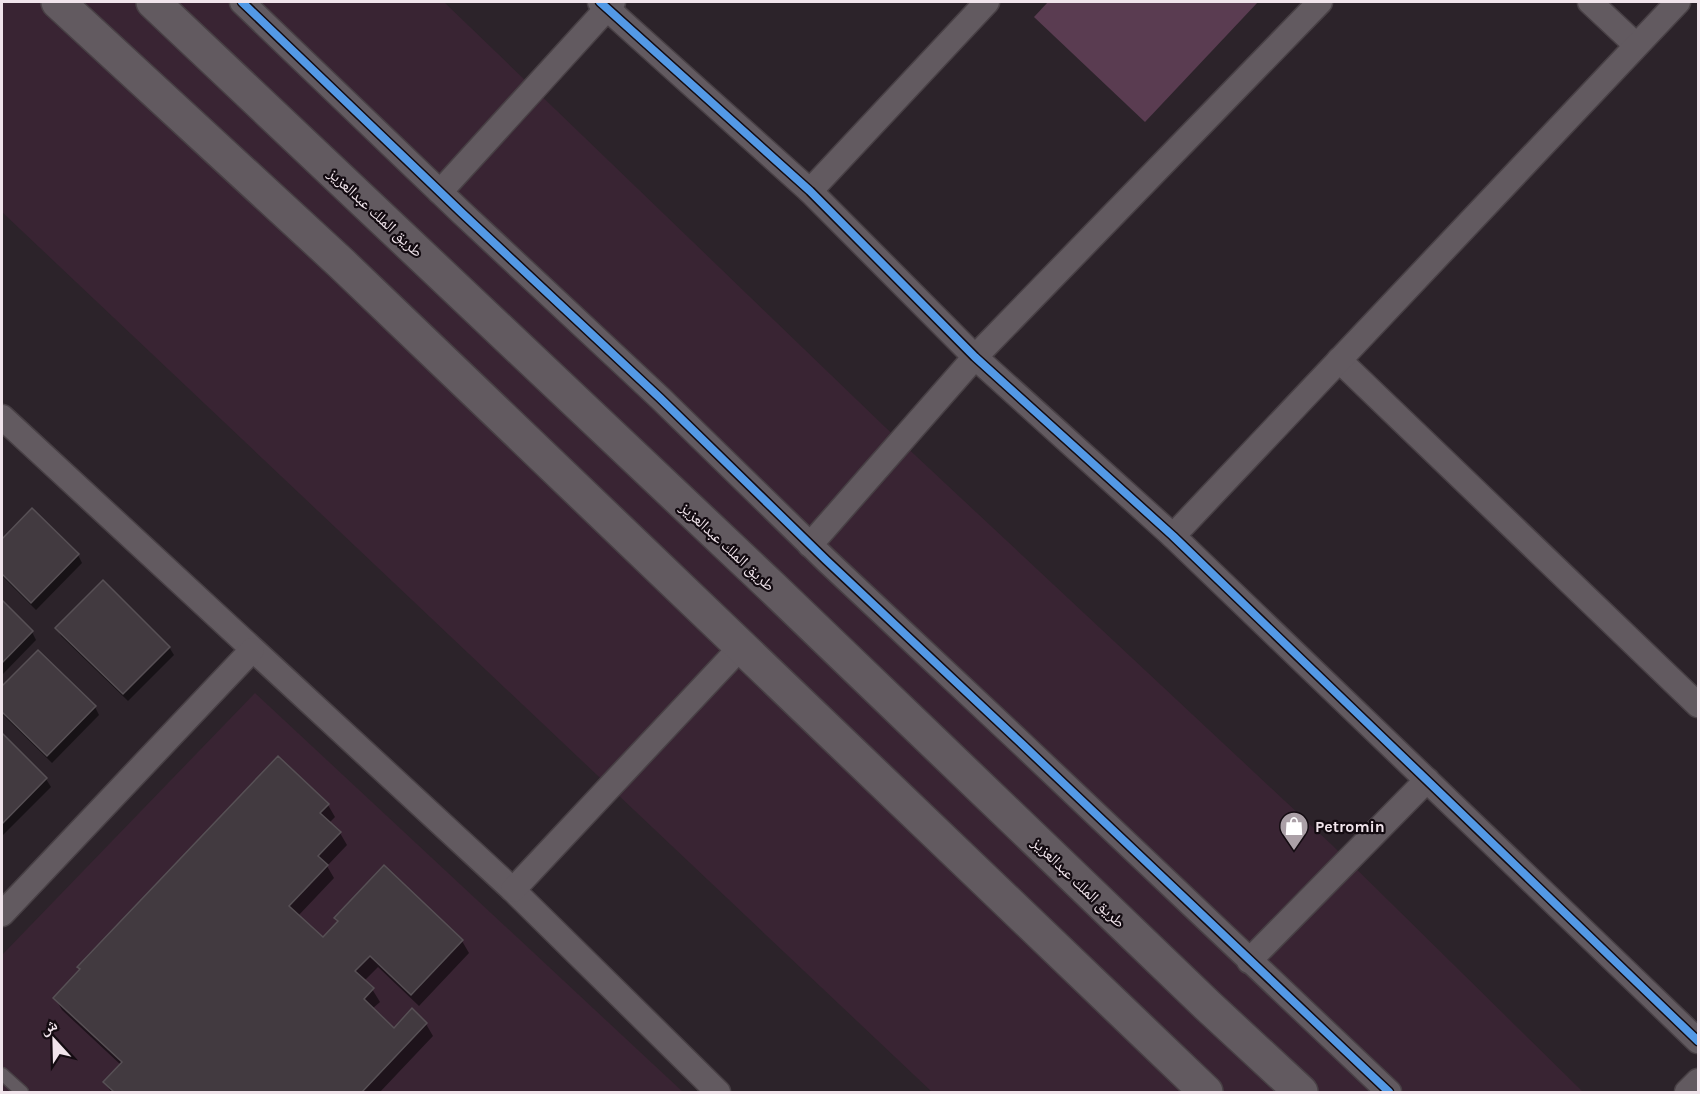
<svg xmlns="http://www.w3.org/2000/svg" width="1700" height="1094" font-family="Karla,'Noto Naskh Arabic',sans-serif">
<rect width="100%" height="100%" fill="#2c232a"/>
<g fill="#392433">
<path d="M 2,2 L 444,2 L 885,427 L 1332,845 L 1583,1092 L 932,1092 L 2,212 Z"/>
<path d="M 255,693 L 683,1092 L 2,1092 L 2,955 Z"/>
</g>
<path fill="#5a3c51" d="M 1048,2 L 1258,2 L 1145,122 L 1034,17 Z"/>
<g fill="#0007">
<path d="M 32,510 L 78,555 L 82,563 L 36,610 L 2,576 L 2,541 Z"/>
<path d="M 2,602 L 32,632 L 36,640 L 2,675 Z"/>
<path d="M 57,628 L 169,647 L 174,655 L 128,701 L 61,636 Z"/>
<path d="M 38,652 L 95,707 L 99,715 L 52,763 L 2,714 L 2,688 Z"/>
<path d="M 2,735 L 46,779 L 51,787 L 2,836 Z"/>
<path d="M 328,805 L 335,817 L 329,823 L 340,833 L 347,845 L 327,866 L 334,878 L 298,916 L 323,940 L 462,941 L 469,953 L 419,1006 L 378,967 L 364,981 L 372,989 L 380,1002 L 372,1009 L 394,1030 L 412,1011 L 426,1024 L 433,1036 L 380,1092 L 111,1092 L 105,1082 L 121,1065 L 62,1010 L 55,998 Z"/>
</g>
<g fill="#423a40" stroke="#575055" stroke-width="1.5">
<path d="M 32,508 L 79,554 L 31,603 L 2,574 L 2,539 Z"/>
<path d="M 103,580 L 170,647 L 123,694 L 55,628 Z"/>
<path d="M 2,600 L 33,631 L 2,663 Z"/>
<path d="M 38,650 L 96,706 L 47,756 L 2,712 L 2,686 Z"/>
<path d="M 2,733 L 47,778 L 2,824 Z"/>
<path d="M 278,756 L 329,804 L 320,813 L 341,832 L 318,856 L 328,865 L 289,906 L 323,937 L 338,921 L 334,918 L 384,865 L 463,940 L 411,995 L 370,956 L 355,971 L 374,988 L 364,999 L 394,1028 L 412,1008 L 427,1023 L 362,1092 L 114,1092 L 103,1082 L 122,1062 L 53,998 L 80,969 L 77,967 Z"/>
</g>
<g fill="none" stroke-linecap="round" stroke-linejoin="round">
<g stroke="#484045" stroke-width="15">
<path id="service" d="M 2,1074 L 22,1092"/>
</g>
<g stroke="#484045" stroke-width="27">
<g id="minor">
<path d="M 242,2 L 462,213 L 660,398 L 826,560 L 1022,744 L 1389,1092"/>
<path d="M 600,2 L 810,191 L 975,357 L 1173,536 L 1698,1041"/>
<path d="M 1590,2 L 1636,45"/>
<path d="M 810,191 L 987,2"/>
<path d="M 440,192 L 613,2"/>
<path d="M 1339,360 L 1698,705"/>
<path d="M 2,417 L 513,890 L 718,1092"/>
<path d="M 1173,536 L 1678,2"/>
<path d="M 810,545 L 975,357 L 1320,2"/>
<path d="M 513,890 L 740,648"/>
<path d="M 2,914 L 252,650"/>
<path d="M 1249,961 L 1427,780"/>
<path d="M 1687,1092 L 1698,1081"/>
</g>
</g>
<g stroke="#484045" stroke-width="36">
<g id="secondary">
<path d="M 58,2 L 342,264 L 1206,1092"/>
<path d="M 153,2 L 773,588 L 1207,1005 L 1301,1092"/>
</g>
</g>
<use href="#service" stroke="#625a60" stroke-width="12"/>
<use href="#minor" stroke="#625a60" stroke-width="24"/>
<use href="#secondary" stroke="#625a60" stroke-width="33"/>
<g stroke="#130b11" stroke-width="11">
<g id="cycleway">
<path d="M 242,2 L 462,213 L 660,398 L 826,560 L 1022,744 L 1389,1092"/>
<path d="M 600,2 L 810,191 L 975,357 L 1173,536 L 1698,1041"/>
</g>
</g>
<use href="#cycleway" stroke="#5399e6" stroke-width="8"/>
</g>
<defs>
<g id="shop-pin" transform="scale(1.5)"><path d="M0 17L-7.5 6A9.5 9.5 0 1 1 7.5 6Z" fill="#aba0a7" stroke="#130b11"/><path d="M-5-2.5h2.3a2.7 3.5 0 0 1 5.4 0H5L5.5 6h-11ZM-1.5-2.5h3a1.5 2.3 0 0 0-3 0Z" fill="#fff"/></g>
</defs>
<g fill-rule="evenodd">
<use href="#shop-pin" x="1294" y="826"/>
</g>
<g text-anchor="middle" stroke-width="4.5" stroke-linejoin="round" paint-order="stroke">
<g font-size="16" fill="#f0e4eb" stroke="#130b11">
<text transform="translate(376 212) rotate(43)" y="6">طريق الملك عبدالعزيز</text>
<text transform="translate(728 546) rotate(43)" y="6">طريق الملك عبدالعزيز</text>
<text transform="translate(1079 882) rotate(44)" y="6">طريق الملك عبدالعزيز</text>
</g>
<g font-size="16" font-weight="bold" fill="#f0e4eb" stroke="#130b11" text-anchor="start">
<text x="1315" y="832">Petromin</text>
</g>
</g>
<rect width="1700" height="1094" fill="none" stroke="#f0e4eb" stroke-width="6"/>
<g transform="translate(54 1040) rotate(338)" stroke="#130b11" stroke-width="4.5" paint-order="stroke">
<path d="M0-4.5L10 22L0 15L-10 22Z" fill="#f0e4eb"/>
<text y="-9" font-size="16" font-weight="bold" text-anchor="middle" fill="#f0e4eb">ش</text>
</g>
</svg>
